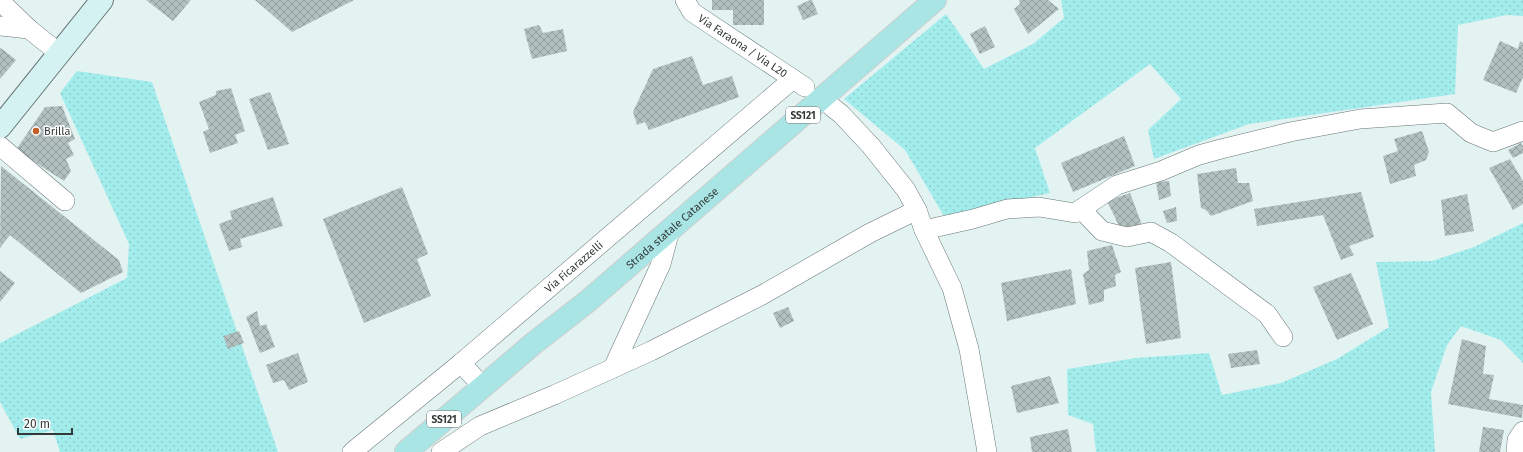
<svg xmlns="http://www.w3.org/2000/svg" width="1523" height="452" font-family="'Fira Sans',sans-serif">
<defs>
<pattern id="green-dots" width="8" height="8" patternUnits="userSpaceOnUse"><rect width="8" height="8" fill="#a2ecec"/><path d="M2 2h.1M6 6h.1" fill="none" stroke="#8ccbcb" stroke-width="1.8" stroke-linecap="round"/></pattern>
<pattern id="building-cross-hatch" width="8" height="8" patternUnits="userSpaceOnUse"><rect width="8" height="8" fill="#b2c0c0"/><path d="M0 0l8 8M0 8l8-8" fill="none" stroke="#919d9d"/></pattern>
</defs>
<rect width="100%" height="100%" fill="#e3f3f2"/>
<g fill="url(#green-dots)">
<path d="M 1061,0 L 1523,0 L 1523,16 L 1507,15 L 1458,25 L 1455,94 L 1249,124 L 1154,159 L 1148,130 L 1181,99 L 1150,64 L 1035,148 L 1050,193 L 944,216 L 905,150 L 844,99 L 946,14 L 984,69 L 1033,44 L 1064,18 Z"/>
<path d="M 77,71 L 152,82 L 278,452 L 60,452 L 53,430 L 20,439 L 0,402 L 0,343 L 127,278 L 129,244 L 60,93 Z"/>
<path d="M 1523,223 L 1523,363 L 1501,340 L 1461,326 L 1447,345 L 1431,392 L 1435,452 L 1096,452 L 1093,424 L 1068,415 L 1067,369 L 1136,358 L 1209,353 L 1222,395 L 1281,383 L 1337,359 L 1389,327 L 1376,262 L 1432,261 L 1474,247 Z"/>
</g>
<g fill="url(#building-cross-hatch)">
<path d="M 146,0 L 191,0 L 173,21 Z"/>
<path d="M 255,0 L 354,0 L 292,32 Z"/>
<path d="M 712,0 L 764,0 L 764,25 L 733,25 L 733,10 L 712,10 Z"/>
<path d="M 810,0 L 812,0 L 818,14 L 803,20 L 797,6 Z"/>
<path d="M 1019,0 L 1048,0 L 1059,9 L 1028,34 L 1014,9 L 1020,4 Z"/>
<path d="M 539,25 L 543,33 L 563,29 L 567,51 L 532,59 L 524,29 Z"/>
<path d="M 985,26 L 995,47 L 980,54 L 970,34 Z"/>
<path d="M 1500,41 L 1518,49 L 1520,41 L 1523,43 L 1523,77 L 1516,93 L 1483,80 Z"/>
<path d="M 1,48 L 16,60 L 0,79 L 0,49 Z"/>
<path d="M 692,56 L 703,85 L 732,76 L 739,97 L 649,130 L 645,122 L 637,125 L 633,112 L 653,69 Z"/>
<path d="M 231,88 L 245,131 L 235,135 L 238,143 L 210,153 L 203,132 L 209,129 L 199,102 L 216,95 L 216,91 Z"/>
<path d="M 270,92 L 289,144 L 268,150 L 249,99 Z"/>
<path d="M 62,106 L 75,139 L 68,143 L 74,155 L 66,159 L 71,171 L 64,181 L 16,150 L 45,107 Z"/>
<path d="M 1422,131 L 1429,152 L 1426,160 L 1414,165 L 1416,176 L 1390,184 L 1383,156 L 1398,151 L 1394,139 Z"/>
<path d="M 1124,136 L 1135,166 L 1073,192 L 1061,163 Z"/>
<path d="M 1521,143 L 1523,146 L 1523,153 L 1513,158 L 1508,150 Z"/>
<path d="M 1510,159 L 1523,181 L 1523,204 L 1513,210 L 1489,168 Z"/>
<path d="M 1,166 L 119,260 L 123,272 L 81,293 L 10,235 L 0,248 Z"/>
<path d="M 1236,168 L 1238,183 L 1249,183 L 1253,201 L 1211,216 L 1206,210 L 1201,208 L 1197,174 Z"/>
<path d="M 1169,181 L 1171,196 L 1159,200 L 1156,182 Z"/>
<path d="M 402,187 L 428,254 L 417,259 L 431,296 L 364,323 L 323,219 Z"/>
<path d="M 1361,192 L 1374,237 L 1349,246 L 1354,255 L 1341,260 L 1323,215 L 1257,226 L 1254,209 Z"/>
<path d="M 1130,193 L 1142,225 L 1121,230 L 1107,201 Z"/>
<path d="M 1467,194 L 1474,231 L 1445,236 L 1441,200 Z"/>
<path d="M 273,197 L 283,226 L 240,239 L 242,247 L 229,251 L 219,224 L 232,219 L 230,211 Z"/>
<path d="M 1176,207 L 1177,221 L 1167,223 L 1163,211 Z"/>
<path d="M 1112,245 L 1121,272 L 1115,275 L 1116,286 L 1104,290 L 1104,301 L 1089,305 L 1083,274 L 1089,270 L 1087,251 Z"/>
<path d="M 1171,262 L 1181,338 L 1146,344 L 1135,268 Z"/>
<path d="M 1071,269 L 1076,304 L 1007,321 L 1001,283 Z"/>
<path d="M 0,271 L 15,283 L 0,302 Z"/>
<path d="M 1351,273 L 1373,324 L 1337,340 L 1313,287 Z"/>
<path d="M 788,307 L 794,321 L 780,328 L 773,313 Z"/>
<path d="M 257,311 L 260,326 L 266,324 L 275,347 L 260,353 L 246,317 Z"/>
<path d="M 239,331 L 244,343 L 228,349 L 223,336 Z"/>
<path d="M 1462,339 L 1486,346 L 1483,374 L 1494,375 L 1489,399 L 1523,405 L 1522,418 L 1448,404 Z"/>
<path d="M 1257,350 L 1260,364 L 1231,368 L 1228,354 Z"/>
<path d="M 298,353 L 308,382 L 289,390 L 284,380 L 273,383 L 266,365 Z"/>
<path d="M 1050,376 L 1059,403 L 1017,413 L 1011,386 Z"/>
<path d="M 1483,427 L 1504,430 L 1500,452 L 1479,452 Z"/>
<path d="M 1068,429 L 1072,452 L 1032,452 L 1030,437 Z"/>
</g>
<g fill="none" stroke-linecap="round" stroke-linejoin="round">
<g stroke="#687675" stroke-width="20">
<g id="street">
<path id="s1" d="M 685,0 L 692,12 L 805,87"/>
<path d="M 0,1 L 29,29 L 59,53"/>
<path d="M 0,26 L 29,29"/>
<path d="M 832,107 L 841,114 L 871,146 L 906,190 L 917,210 L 924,230 L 952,288 L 969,349 L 987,452"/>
<path d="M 0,146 L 65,201"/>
<path d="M 1081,209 L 1102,231 L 1127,237 L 1151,232 L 1171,243 L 1267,314 L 1283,337"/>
<path d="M 924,230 L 973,219 L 1007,209 L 1039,207 L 1075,213 L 1117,185 L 1161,171 L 1199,155 L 1221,149 L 1290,132 L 1360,119 L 1447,113 L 1471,133 L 1493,142 L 1523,131"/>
<path d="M 461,363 L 482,386"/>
<path d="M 613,368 L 661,264 L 670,230"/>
<path id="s2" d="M 352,452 L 461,363 L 793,79"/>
<path d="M 441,452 L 480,426 L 554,395 L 651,351 L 762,295 L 870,233 L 917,210"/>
<path d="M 1516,452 L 1517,440 L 1523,431"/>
</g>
</g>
<g stroke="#687675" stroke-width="24">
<path id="secondary" d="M 0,127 L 102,0"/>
</g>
<g stroke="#cecfcf" stroke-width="24">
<g id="primary">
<path id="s3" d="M 406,452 L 534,343 L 588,301 L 935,0"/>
</g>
</g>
<use href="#street" stroke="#fff" stroke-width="19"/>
<use href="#secondary" stroke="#d4f2f2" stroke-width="22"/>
<use href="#primary" stroke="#a9e5e5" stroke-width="22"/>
</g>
<circle fill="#c15d27" stroke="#fff" stroke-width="1.5" cx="36" cy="131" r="4"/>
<g text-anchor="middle" stroke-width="3" stroke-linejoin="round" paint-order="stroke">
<g fill="#fff" stroke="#707474" stroke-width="1">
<rect x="786" y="107" width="34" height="16" rx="3"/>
<rect x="427" y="411" width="34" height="16" rx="3"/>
</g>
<g font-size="10" font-weight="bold" fill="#333939">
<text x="803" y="119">SS121</text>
<text x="444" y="423">SS121</text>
</g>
<g font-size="11" fill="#333939" stroke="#fff">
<text dy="4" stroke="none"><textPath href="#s1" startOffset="75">Via Faraona / Via L20</textPath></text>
<text dy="4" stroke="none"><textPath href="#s3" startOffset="348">Strada statale Catanese</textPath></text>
<text dy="4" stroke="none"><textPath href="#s2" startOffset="289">Via Ficarazzelli</textPath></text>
</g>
<g font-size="11" fill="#333939" stroke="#fff" text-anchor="start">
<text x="44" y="135">Brilla</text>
</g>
</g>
<path d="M18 428v6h54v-6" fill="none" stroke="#333939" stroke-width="2"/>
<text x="24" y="428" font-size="12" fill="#333939" stroke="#ffffff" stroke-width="3" paint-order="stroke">20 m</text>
</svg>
